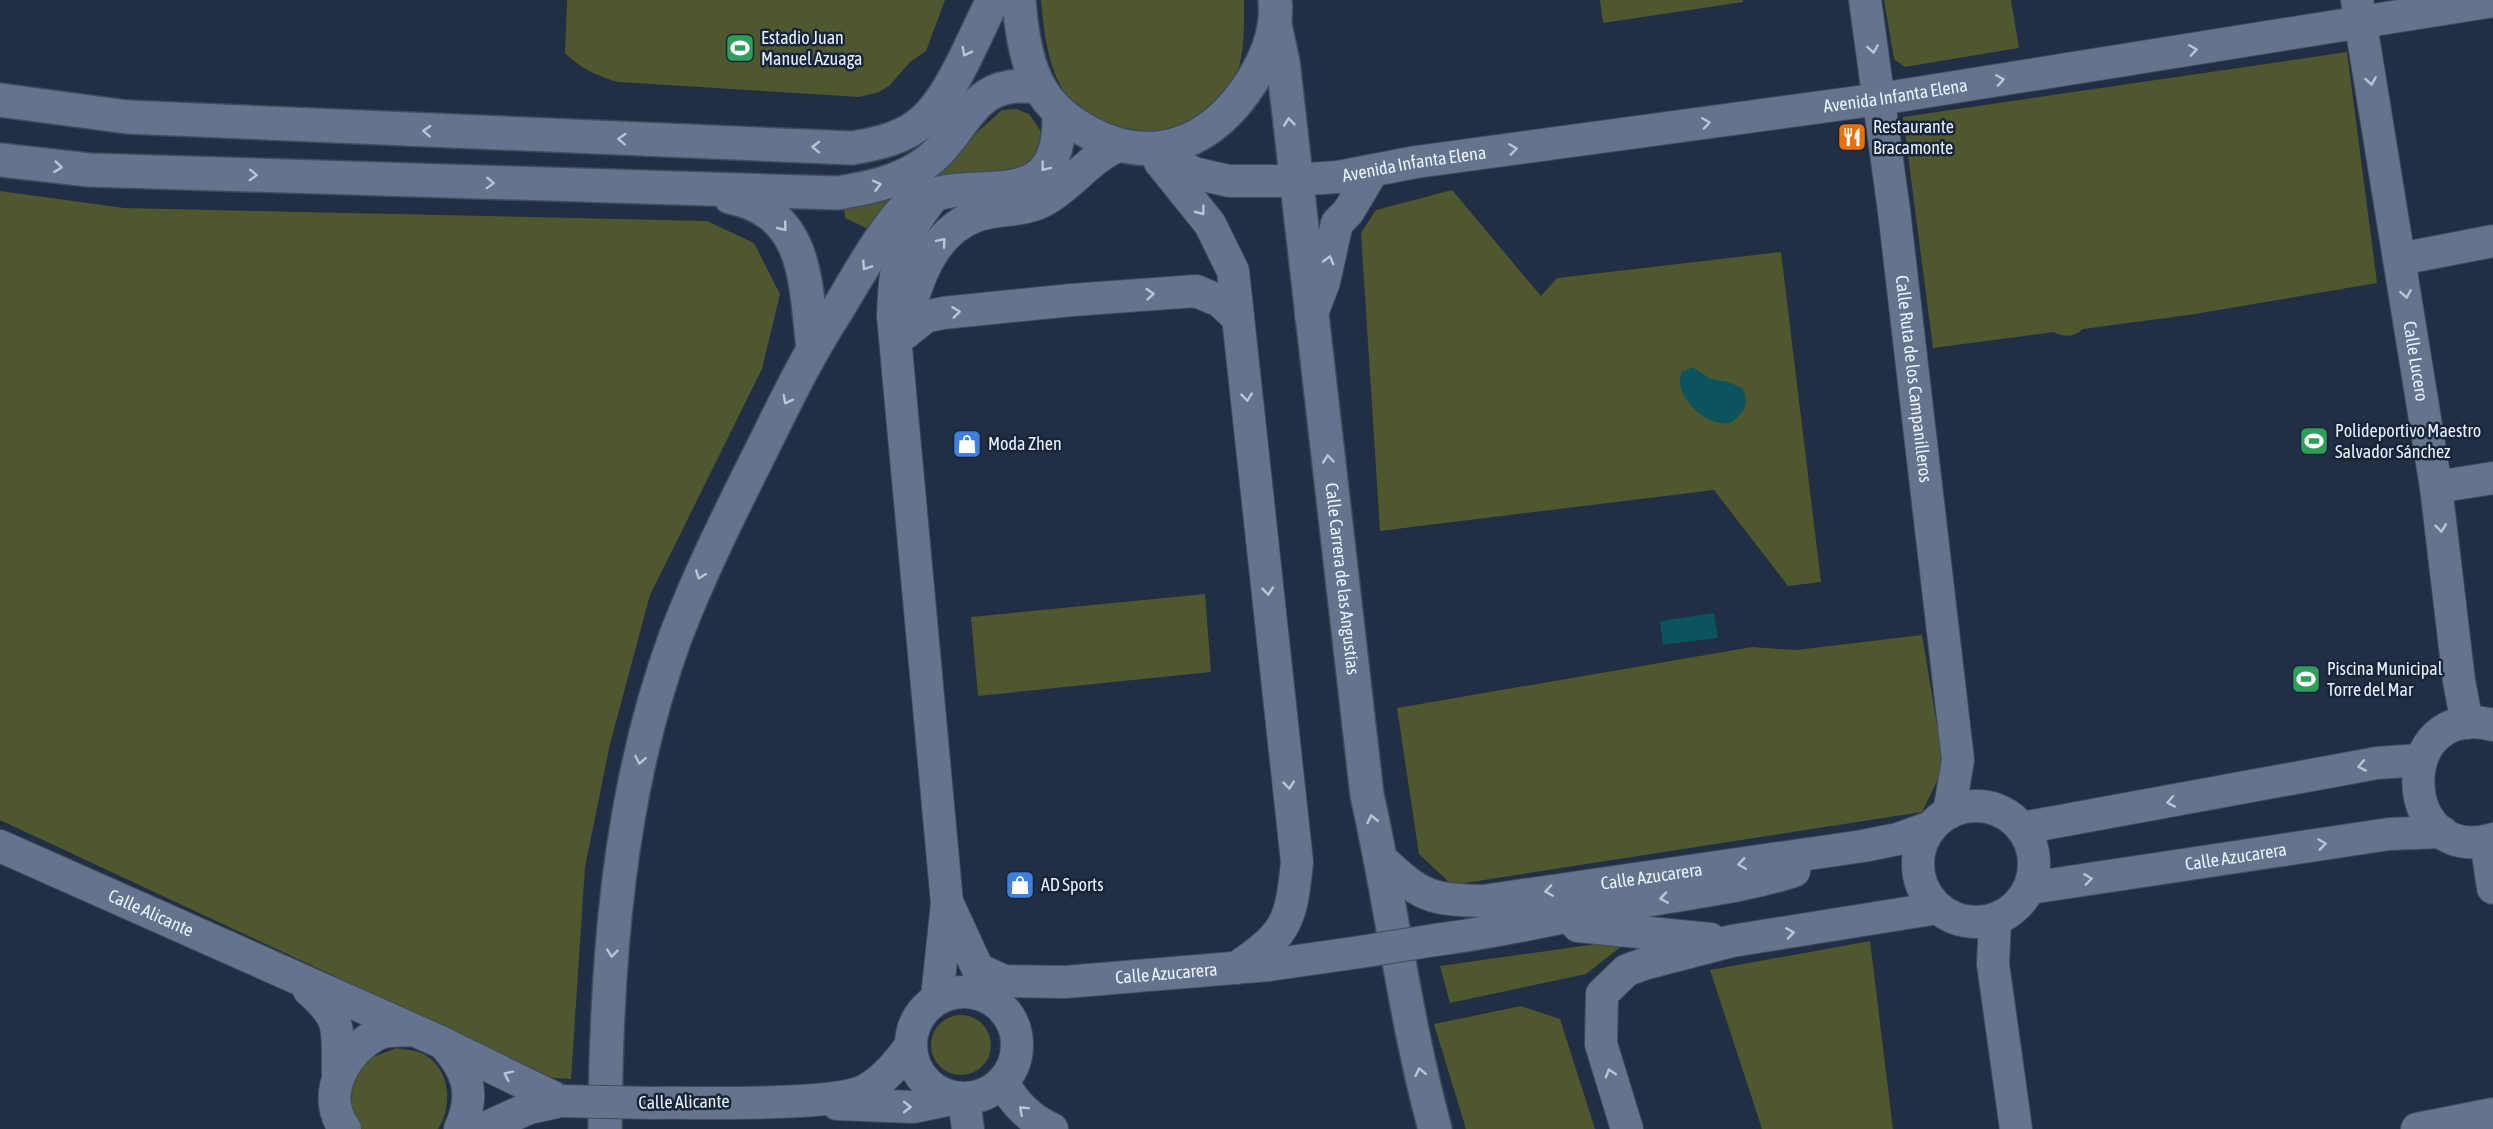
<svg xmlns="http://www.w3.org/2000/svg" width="2493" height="1129" font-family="'Asap Condensed',sans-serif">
<rect width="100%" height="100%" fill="#212e43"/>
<g fill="#4e572e">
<path d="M 567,0 L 945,0 L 926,51 L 910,62 L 889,86 L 879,92 L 859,97 L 618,82 C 597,76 580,68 565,53 Z"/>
<path d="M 1041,0 L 1244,0 C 1244,23 1245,51 1237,73 C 1235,79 1228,86 1224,91 C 1197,132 1147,142 1104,122 C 1091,116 1079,110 1070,100 C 1048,73 1044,33 1041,0 Z"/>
<path d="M 1600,0 L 1743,0 L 1743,2 L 1603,23 Z"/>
<path d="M 1884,0 L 2011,0 L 2019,48 L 1905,67 L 1894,59 Z"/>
<path d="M 2347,52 L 2377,283 L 2189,315 L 2083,329 C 2074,337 2065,338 2054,332 L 1933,348 L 1903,117 Z"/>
<path d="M 1016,109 L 1029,114 L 1042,133 L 1035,156 L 1025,164 L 873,231 L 845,218 L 843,199 L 945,161 L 1002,110 Z"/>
<path d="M 1452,190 L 1541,296 L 1557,278 L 1781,252 L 1821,582 L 1788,586 L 1714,490 L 1380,531 L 1361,233 L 1376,210 Z"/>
<path d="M 0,191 L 124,208 L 707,221 L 754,243 L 780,294 L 762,369 L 650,595 L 610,744 L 585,867 L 571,1079 L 553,1078 L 0,820 Z"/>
<path d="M 1205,594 L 1211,672 L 978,696 L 971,617 Z"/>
<path d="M 1922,635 L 1944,767 L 1922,812 L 1452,885 L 1419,854 L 1397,708 L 1752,647 L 1796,650 Z"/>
<path d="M 1631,939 L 1586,974 L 1450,1003 L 1440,966 Z"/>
<path d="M 1870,941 L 1893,1129 L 1762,1129 L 1710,970 Z"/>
<path d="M 1521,1006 L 1560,1019 L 1595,1129 L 1466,1129 L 1434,1024 Z"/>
<circle cx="961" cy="1045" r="30"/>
<path d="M 397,1048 C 405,1050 417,1050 424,1054 C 451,1070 453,1106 438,1129 L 362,1129 L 351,1108 L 353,1080 L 370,1058 Z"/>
</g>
<g fill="#0b535d">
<path d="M 1692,367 L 1711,379 L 1728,382 L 1742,388 C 1750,402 1745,410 1734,421 C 1713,433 1670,396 1682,372 Z"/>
<path d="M 1714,613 L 1718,638 L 1663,645 L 1660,621 Z"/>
</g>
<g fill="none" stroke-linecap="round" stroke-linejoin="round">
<g stroke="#404b5c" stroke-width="34">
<g id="street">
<path id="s1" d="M 1865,0 L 1894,211 L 1958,760 L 1949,813"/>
<path id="s2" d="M 2357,0 L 2436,487 L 2459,681 L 2467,723"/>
<path id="s3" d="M 1150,150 L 1194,173 L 1229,181 L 1279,181 L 1338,177 L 1416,162 L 1880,99 L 2493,1"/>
<path d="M 1160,162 L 1210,224 L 1233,271 L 1297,862 C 1291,922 1287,934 1236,968"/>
<path d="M 933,197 C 899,239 895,263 893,316 L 947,903 L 937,998"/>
<path d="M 2400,259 L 2493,241"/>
<path d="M 1311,316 L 1324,282 L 1337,223 L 1348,212 L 1372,172"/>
<path d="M 906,323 C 916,282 932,232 976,216 C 998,208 1022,212 1043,201 C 1072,186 1090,156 1121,145"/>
<path d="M 904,334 L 925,317 L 943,313 L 1072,300 L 1196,291 L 1220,301 L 1238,318"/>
<path d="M 2436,487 L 2493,478"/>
<path d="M 2493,725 C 2391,699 2396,868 2493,839"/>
<circle cx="1976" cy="864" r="58"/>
<path d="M 2022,828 L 2377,763 L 2420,760"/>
<path d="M 2486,841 L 2493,888"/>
<path id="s4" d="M 0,846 L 443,1043 C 468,1070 476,1094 460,1129"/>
<path id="s5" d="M 1381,859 C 1421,896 1429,900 1483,901 L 1863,846 L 1898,839 L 1931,827"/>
<path id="s6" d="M 2030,888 L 2389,834 L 2442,832"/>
<path d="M 948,904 L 987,989"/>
<path d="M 1995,919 L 1993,964 L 2016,1129"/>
<path d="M 1578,926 L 1710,939"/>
<path d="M 1435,940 C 1508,931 1579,913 1651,900 C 1701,891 1744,887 1794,871"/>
<path id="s7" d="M 980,970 L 1004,981 L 1065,982 L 1269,965 L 1360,952"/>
<path d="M 309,990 C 344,1021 337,1030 338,1074"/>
<circle cx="964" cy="1045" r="53"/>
<path d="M 446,1045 L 561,1101"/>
<path d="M 1002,1082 C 1015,1103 1029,1119 1052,1129"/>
<path d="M 964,1098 L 968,1129"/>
<path d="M 652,1103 C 695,1102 834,1107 866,1090 C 885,1079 898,1063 911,1045"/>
<path d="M 837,1104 L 913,1107 L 957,1098"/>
<path d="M 345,1129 C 319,1095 346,1048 380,1033 C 389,1030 402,1031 412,1030"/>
<path d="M 483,1129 L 529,1108 L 561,1101"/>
<path d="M 1627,1129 L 1601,1044 L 1602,994 L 1627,970 L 1647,963 L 1732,941 L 1938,908"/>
<path d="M 2417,1129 L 2493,1114"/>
</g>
</g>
<g stroke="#404b5c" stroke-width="36">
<g id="secondary">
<path d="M 1019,0 C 1021,27 1026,64 1040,88 C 1052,109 1069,122 1090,133 C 1156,168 1214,141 1252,81 C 1267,57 1278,29 1275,0"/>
<path id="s8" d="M 1275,25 L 1283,62 L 1367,795 C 1392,906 1405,1019 1435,1129"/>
<path d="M 0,100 L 127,117 L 852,148 C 877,144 905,138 924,120 C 952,95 975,35 993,0"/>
<path d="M 0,160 L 89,170 L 838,193 C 867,188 895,183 921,166 C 969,135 965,77 1039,87"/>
<path d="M 730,197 C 809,213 805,283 813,348"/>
<path d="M 605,1129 C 606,964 618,794 675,638 C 699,575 728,517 758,457 C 782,409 805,360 834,315 C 850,290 891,214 913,202 C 973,170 1062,223 1059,113"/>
</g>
</g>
<use href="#street" stroke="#64748d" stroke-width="32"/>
<use href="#secondary" stroke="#64748d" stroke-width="33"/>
<g stroke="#404b5c" stroke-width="34" stroke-linecap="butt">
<g id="street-bridge">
<path d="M 1360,952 L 1435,940"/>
<path d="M 561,1101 L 652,1103"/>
</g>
</g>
<use href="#street-bridge" stroke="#64748d" stroke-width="32"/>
</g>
<defs><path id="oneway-chevron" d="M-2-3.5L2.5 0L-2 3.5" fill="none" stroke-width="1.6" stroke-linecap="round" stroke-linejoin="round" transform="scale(1.5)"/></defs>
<g stroke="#bbc5d5">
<use href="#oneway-chevron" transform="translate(1873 49) rotate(81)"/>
<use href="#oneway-chevron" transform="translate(2193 50) rotate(-9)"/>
<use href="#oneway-chevron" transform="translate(966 52) rotate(117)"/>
<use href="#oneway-chevron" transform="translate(2000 80) rotate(-9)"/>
<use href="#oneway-chevron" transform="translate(2371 81) rotate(81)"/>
<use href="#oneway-chevron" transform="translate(1289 122) rotate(-96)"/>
<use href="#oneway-chevron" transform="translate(1706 123) rotate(-8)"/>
<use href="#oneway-chevron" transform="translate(427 131) rotate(-177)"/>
<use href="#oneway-chevron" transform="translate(622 139) rotate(-177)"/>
<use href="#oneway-chevron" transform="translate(816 147) rotate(-179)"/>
<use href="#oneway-chevron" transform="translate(1513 149) rotate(-8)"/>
<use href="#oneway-chevron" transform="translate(58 167) rotate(7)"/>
<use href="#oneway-chevron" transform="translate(1045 167) rotate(128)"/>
<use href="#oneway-chevron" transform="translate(253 175) rotate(2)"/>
<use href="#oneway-chevron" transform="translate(490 183) rotate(2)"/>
<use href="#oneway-chevron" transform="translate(877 185) rotate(-14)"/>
<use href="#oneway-chevron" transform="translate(1201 211) rotate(53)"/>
<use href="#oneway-chevron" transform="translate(783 227) rotate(51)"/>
<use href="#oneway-chevron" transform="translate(942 242) rotate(-50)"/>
<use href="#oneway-chevron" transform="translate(1329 260) rotate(-75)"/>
<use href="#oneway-chevron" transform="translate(866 266) rotate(123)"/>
<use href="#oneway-chevron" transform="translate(1150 294) rotate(-4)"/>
<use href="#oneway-chevron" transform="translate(2406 294) rotate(81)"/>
<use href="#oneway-chevron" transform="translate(956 312) rotate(-7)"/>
<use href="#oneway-chevron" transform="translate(1247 397) rotate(84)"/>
<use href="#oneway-chevron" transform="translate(787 400) rotate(117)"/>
<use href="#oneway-chevron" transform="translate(1328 459) rotate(-96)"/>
<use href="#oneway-chevron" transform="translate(2441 528) rotate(83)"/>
<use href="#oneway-chevron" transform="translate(700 575) rotate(111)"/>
<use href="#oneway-chevron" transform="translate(1268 591) rotate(84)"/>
<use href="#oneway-chevron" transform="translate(640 760) rotate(101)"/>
<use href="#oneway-chevron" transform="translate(2362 766) rotate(169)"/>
<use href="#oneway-chevron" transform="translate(1289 785) rotate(84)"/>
<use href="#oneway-chevron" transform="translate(2171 802) rotate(169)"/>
<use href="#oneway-chevron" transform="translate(1372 819) rotate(-103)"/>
<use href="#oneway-chevron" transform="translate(2322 844) rotate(-8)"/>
<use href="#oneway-chevron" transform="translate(1742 864) rotate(172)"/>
<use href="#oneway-chevron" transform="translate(2088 879) rotate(-8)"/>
<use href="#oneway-chevron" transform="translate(1549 891) rotate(172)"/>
<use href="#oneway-chevron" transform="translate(1664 898) rotate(171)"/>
<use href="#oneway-chevron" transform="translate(1790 933) rotate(-9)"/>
<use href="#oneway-chevron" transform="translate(612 953) rotate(96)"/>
<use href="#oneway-chevron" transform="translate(1420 1072) rotate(-102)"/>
<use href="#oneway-chevron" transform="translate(1610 1073) rotate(-107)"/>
<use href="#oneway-chevron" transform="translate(508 1075) rotate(-154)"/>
<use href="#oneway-chevron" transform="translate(907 1107)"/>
<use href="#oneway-chevron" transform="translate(1023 1110) rotate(-138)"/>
</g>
<defs>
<g id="stadium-square" transform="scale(1.5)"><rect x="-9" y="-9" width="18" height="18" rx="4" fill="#2e9e5b" stroke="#172439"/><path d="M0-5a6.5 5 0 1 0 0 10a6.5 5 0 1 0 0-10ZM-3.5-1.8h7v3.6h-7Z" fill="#fff"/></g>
<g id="restaurant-square" transform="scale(1.5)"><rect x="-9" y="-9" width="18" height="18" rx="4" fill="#e8710a" stroke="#172439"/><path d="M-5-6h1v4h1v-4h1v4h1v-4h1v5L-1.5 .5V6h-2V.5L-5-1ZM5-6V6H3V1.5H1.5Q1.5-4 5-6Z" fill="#fff"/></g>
<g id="shop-square" transform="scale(1.5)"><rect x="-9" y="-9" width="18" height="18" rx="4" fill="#3f7fe0" stroke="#172439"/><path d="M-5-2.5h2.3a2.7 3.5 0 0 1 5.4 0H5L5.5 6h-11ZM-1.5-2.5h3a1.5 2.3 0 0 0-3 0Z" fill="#fff"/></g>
</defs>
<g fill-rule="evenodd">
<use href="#stadium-square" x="740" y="48"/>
<use href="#restaurant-square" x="1852" y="137"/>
<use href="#stadium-square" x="2314" y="441"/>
<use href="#shop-square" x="967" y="444"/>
<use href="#stadium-square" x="2306" y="679"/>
<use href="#shop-square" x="1020" y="885"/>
</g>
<g text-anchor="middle" stroke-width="5" stroke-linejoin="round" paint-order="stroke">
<g font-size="18" fill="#eaf1fc" stroke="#172439" text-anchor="start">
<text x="761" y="44">Estadio Juan<tspan x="761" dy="21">Manuel Azuaga</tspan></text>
<text x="1873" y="133">Restaurante<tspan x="1873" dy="21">Bracamonte</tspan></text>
<text x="2335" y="437">Polideportivo Maestro<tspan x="2335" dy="21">Salvador Sánchez</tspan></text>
<text x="988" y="450">Moda Zhen</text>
<text x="2327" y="675">Piscina Municipal<tspan x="2327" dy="21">Torre del Mar</tspan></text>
<text x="1041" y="891">AD Sports</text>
</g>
<g font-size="18" fill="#eaf1fc" stroke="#172439">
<text dy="6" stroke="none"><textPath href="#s3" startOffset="758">Avenida Infanta Elena</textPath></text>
<text dy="6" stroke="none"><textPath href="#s3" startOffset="272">Avenida Infanta Elena</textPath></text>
<text dy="6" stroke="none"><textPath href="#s2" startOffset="366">Calle Lucero</textPath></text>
<text dy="6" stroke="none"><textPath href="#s1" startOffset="382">Calle Ruta de los Campanilleros</textPath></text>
<text dy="6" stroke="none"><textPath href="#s8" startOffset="558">Calle Carrera de las Angustias</textPath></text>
<text dy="6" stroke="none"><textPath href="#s6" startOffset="208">Calle Azucarera</textPath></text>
<text dy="6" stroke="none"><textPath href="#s5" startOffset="285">Calle Azucarera</textPath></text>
<text dy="6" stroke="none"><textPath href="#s4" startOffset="165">Calle Alicante</textPath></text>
<text dy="6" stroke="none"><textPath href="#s7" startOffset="189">Calle Azucarera</textPath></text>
<text transform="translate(684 1102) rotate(-1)" y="6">Calle Alicante</text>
</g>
</g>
</svg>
